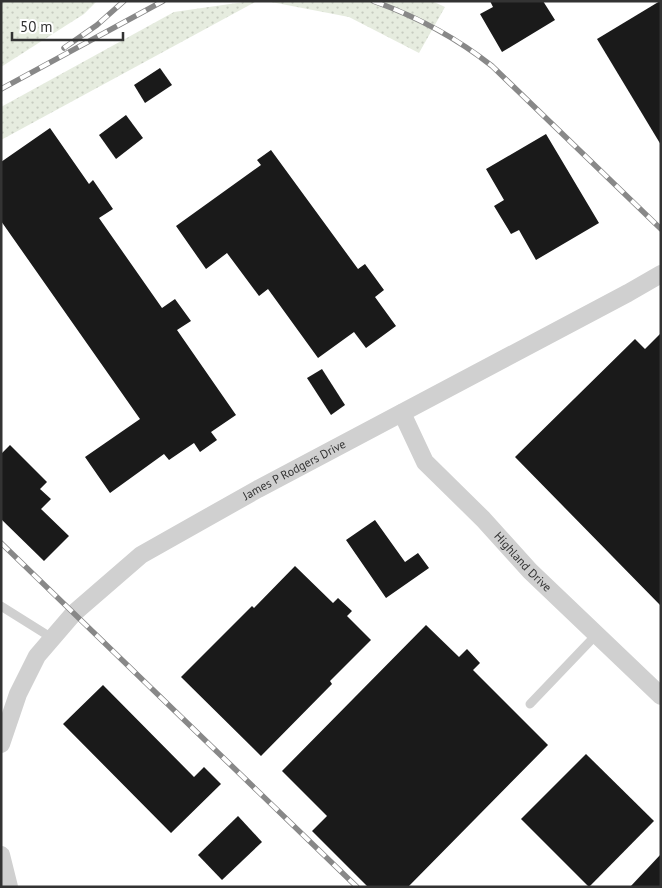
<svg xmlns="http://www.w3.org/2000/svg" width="662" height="888" font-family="'PT Sans',sans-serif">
<defs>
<pattern id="grass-dots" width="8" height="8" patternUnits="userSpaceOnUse" patternTransform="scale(1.25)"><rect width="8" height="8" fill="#e6ecdf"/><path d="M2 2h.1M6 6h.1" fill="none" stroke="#c6cbc0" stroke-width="1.8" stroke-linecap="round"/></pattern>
</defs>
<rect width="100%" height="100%" fill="#fff"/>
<g fill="url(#grass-dots)">
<path d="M 2,1 L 97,1 L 84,14 L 1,67 Z"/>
<path d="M 251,1 L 257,1 L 1,140 L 1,107 L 174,12 Z"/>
<path d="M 266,1 L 432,1 L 445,7 L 419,53 L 349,17 Z"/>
</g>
<g fill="#1a1a1a">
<path d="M 490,1 L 543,1 L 555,20 L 502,52 L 480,14 L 493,7 Z"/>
<path d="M 660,1 L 661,1 L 661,145 L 597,39 Z"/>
<path d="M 160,68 L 172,85 L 145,103 L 134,85 Z"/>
<path d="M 126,115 L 143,138 L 116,159 L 99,135 Z"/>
<path d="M 50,128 L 89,184 L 93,180 L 113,209 L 99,218 L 162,308 L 175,299 L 191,321 L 177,330 L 236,415 L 211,432 L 217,440 L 200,452 L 194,443 L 169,460 L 164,454 L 110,493 L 85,457 L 140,419 L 1,221 L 1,162 Z"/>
<path d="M 546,134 L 599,223 L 536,260 L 519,230 L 511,234 L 494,206 L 504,200 L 486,169 Z"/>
<path d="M 271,150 L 358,269 L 365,264 L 384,290 L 375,297 L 396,326 L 366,348 L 354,332 L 318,358 L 268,289 L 259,296 L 227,253 L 206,269 L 176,226 L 261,165 L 257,160 Z"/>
<path d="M 661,333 L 661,606 L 515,457 L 635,339 L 645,349 Z"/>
<path d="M 322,369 L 345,405 L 331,415 L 307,378 Z"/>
<path d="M 10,445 L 47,482 L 40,489 L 51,499 L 41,509 L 69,536 L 44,561 L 1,519 L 1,454 Z"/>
<path d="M 375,520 L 405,562 L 418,553 L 429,568 L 386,598 L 346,540 Z"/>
<path d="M 295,566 L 333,603 L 338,598 L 352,611 L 347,616 L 371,640 L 330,681 L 332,684 L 261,756 L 181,677 L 252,606 L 254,608 Z"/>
<path d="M 426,625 L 459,657 L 467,649 L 480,663 L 473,670 L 548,745 L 408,887 L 368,887 L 312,831 L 327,816 L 282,771 Z"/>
<path d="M 103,685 L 194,777 L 204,767 L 221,784 L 171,833 L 63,724 Z"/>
<path d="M 586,754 L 654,821 L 589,887 L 521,819 Z"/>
<path d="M 238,816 L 262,842 L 222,880 L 198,855 Z"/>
<path d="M 661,854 L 661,887 L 630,887 Z"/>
</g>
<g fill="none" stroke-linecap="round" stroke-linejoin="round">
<g stroke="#d0d0d0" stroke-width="9">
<path d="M 1,606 L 52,638"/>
<path d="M 530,704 L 596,635"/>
</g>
<g stroke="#d0d0d0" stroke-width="18">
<path id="s1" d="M 402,413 L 425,462 L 483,519 L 530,571 L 661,696"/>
<path id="s2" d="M 1,744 L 18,694 L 37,656 L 74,613 L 141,555 L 258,489 L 628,293 L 661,274"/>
<path d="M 1,855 L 9,887"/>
</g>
<g stroke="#888" stroke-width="5.5">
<g id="rail">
<path d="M 373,1 C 418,17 455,37 492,66 L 661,229"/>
<path d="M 64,48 L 97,25 L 124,1"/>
<path d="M 1,89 L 163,1"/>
<path d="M 1,543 L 357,887"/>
</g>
</g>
<use href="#rail" stroke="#fff" stroke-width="4" stroke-dasharray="11" stroke-linecap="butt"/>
</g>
<g text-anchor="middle" stroke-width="5" stroke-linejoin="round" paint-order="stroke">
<g font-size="12" fill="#333" stroke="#fff">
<text dy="4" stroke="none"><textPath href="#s2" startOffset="416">James P Rodgers Drive</textPath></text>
<text dy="4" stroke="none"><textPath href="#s1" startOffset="194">Highland Drive</textPath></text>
</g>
</g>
<rect width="662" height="888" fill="none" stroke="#333333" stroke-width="5"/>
<path d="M12 32v8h111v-8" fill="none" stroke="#333333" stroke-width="2.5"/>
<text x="20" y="32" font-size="15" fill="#333333" stroke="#ffffff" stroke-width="4" paint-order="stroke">50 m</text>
</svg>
